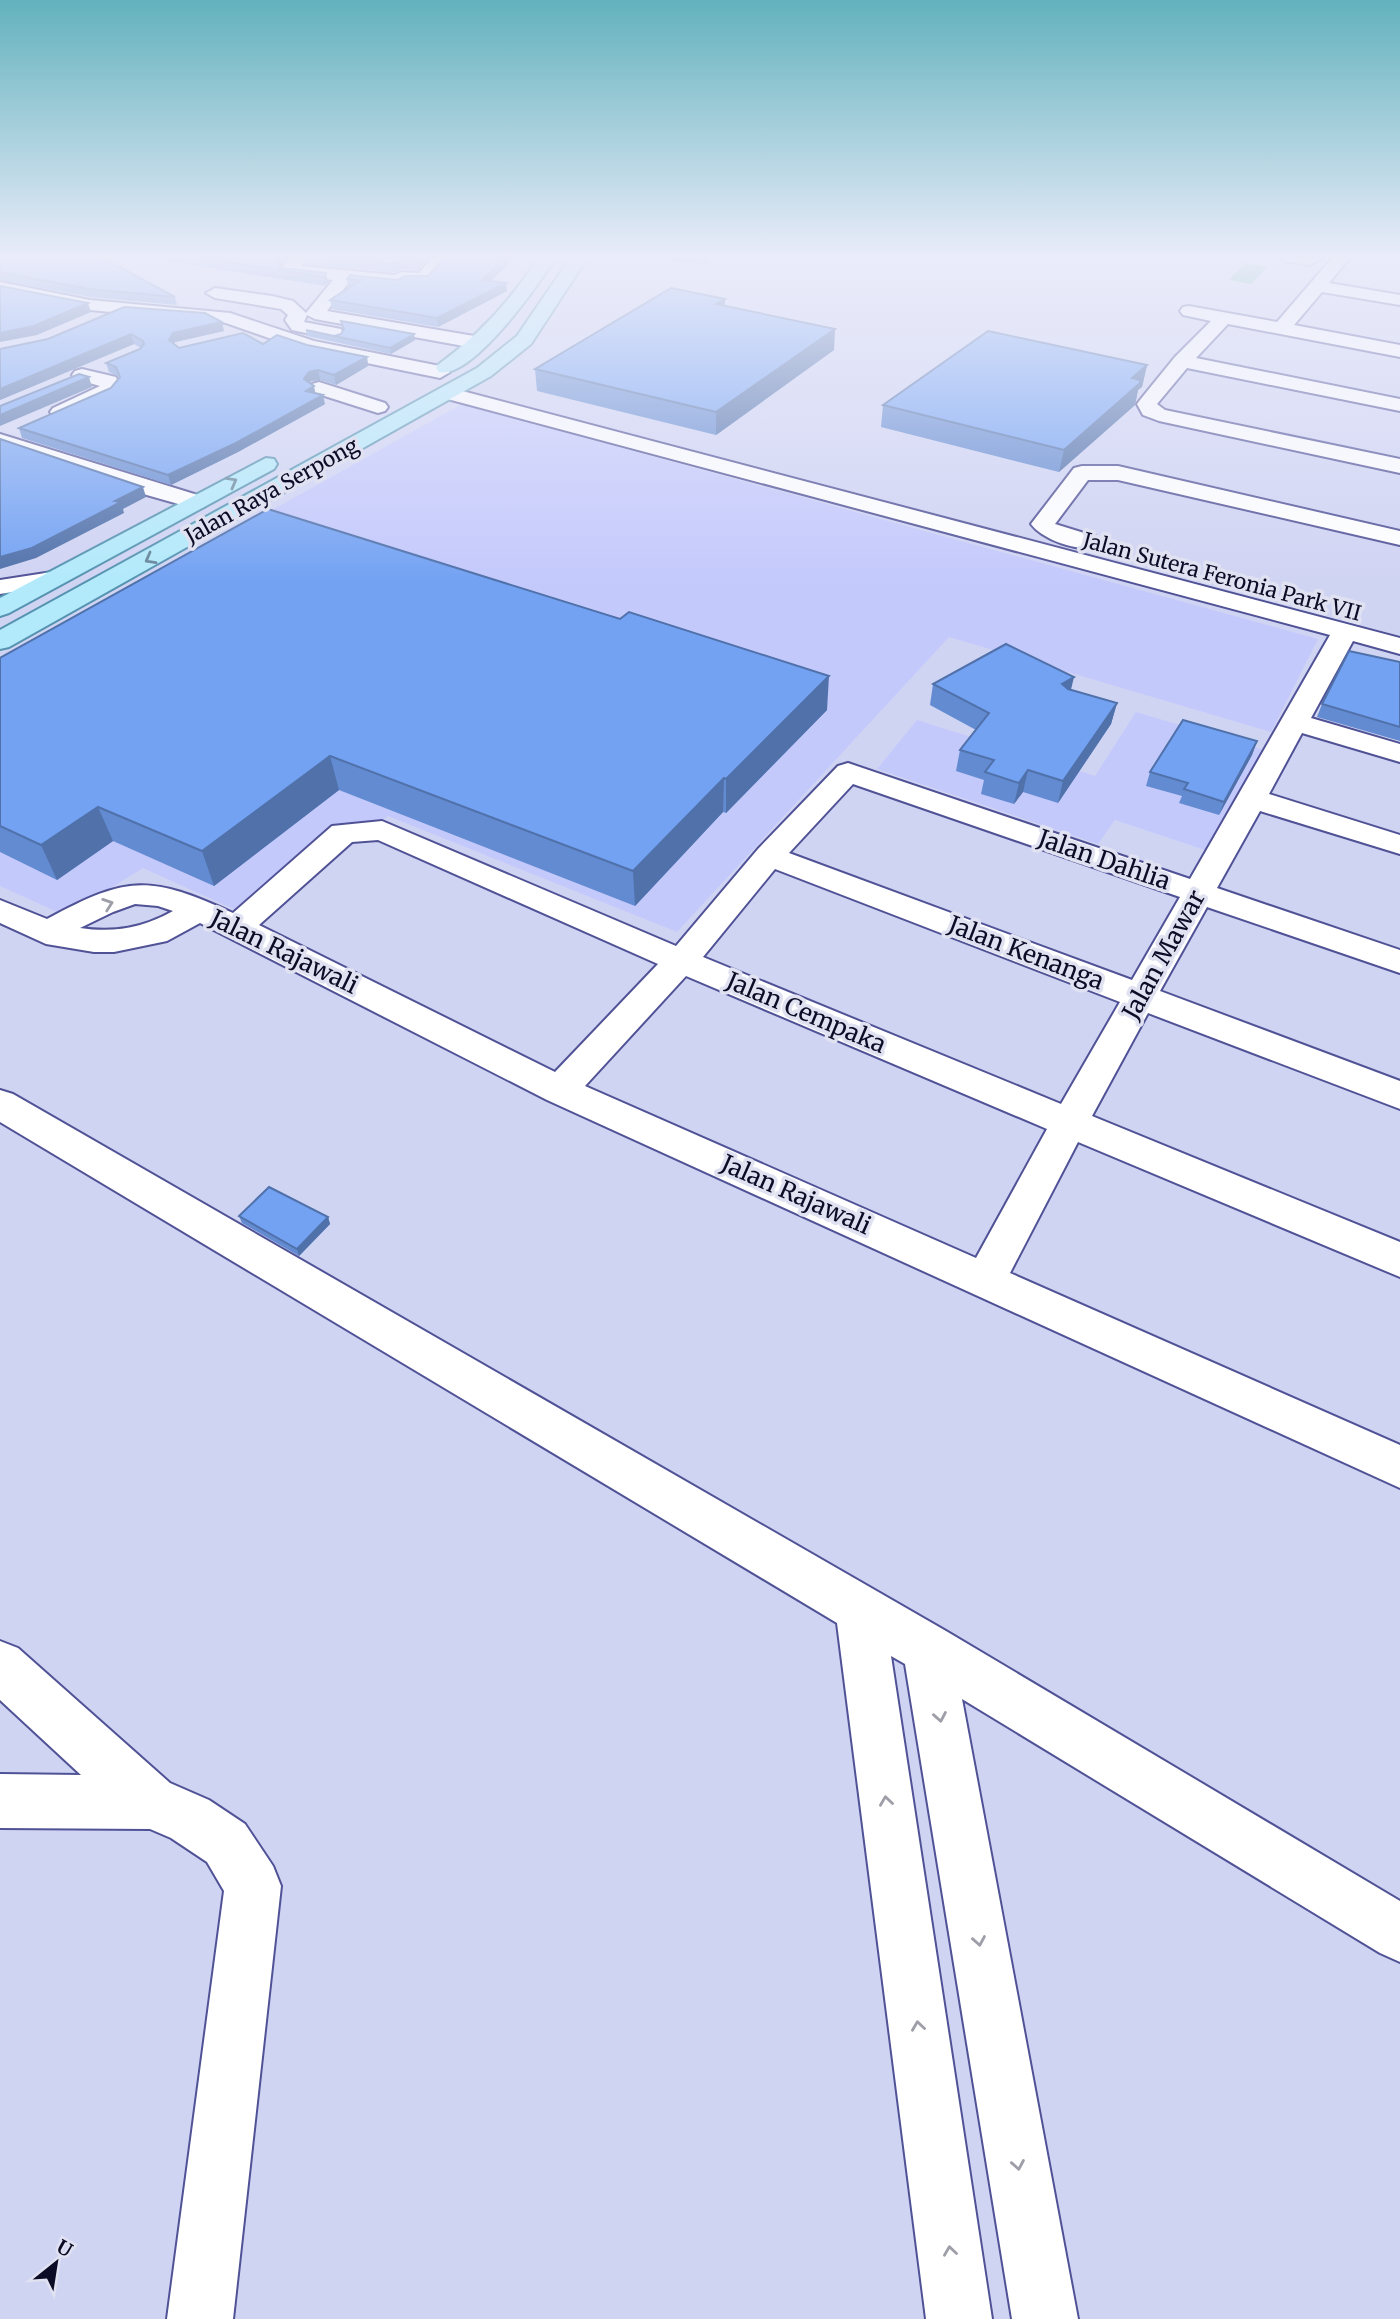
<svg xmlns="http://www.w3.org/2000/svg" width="1400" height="2319" font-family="Merriweather,serif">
<rect width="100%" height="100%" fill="#d0d4f3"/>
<g fill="#c4c9fc">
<path d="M 462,404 L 1318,639 L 1271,732 L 949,637 L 677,932 L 388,816 L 260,921 L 143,868 L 66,916 L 0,886 L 0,662 Z"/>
<path d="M 1136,712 L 1264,750 L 1205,850 L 1115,820 L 1098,844 L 877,769 L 917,720 L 1095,776 Z"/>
</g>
<path fill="#3aaf7c" d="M 1245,263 L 1267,267 L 1251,284 L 1229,280 Z"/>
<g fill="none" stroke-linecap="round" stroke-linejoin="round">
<g stroke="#505296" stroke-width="4">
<g id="minor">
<path d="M 291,257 L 309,257 L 301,266 L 394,275 L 402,272 L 419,273 L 433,257 L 451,257 L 429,282 L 423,283 L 407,282 L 399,286 L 350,281 L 327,311 L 480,337 L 489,343 L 480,349 L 315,319 L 307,315 L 304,322 L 341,329 L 343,333 L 341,337 L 334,339 L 292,330 L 285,320 L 288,315 L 281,309 L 215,298 L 206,293 L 215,288 L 272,296 L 293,301 L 306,313 L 333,280 L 282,274 L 280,270 Z"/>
<path d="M 1282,257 L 1324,257 L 1310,265 L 1284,261 Z"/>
<path d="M 1333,257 L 1350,257 L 1329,283 L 1400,295 L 1400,305 L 1322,292 L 1294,325 L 1400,345 L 1400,357 L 1228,324 L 1196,358 L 1400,399 L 1400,411 L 1187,368 L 1157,404 L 1165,410 L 1400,459 L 1400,473 L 1159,421 L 1143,415 L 1137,404 L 1140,400 L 1175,357 L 1211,321 L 1183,315 L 1180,311 L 1183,307 L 1189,306 L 1277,322 Z"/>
<path d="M 0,282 L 90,300 L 230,313 L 314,341 L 440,366 L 450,372 L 440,378 L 303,350 L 226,323 L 90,310 L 0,292 Z"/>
<path d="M 82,369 L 116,377 L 120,387 C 111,400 68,420 53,416 L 50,412 L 53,408 L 100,386 L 75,379 L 72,375 L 75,371 Z"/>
<path d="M 319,382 L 385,403 L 388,407 L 385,411 L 378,413 L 312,392 L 309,388 L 312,384 Z"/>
<path d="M 447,387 L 1400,638 L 1400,654 L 1353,641 L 1311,718 L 1400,744 L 1400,762 L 1302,733 L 1269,794 L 1400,835 L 1400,854 L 1260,811 L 1217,888 L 1400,950 L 1400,973 L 1207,907 L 1160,991 L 1400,1081 L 1400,1109 L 1148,1013 L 1092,1116 L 1400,1242 L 1400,1277 L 1078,1142 L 1010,1273 L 1400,1445 L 1400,1488 L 547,1100 L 200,923 L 167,941 L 114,952 L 94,952 L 46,944 L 0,923 L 0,900 L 47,919 C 128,875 150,875 233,913 L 332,826 L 382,821 L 676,946 L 758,849 L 838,766 L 848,763 L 1190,879 L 1330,635 L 440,397 L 437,393 L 440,389 ZM 853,784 L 1180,897 L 1132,980 L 789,853 ZM 378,840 L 658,964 L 555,1072 L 259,925 L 352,842 ZM 775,869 L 1120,1002 L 1061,1104 L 703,957 ZM 135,904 L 158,906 L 173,911 C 143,928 114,933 80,928 L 113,912 ZM 686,976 L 1047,1129 L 976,1258 L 585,1086 Z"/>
<path d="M 0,434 L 204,497 L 207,502 L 204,507 L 196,509 L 108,484 L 0,447 Z"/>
<path d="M 1082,466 L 1118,466 L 1400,531 L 1400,545 L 1118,480 L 1088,480 L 1055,524 L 1097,537 L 1101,542 L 1097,547 C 1078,552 1043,540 1031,524 L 1074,468 Z"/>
<path d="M 52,572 L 61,574 L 64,579 L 61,584 L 0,594 L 0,580 Z"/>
<path d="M 0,1090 L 13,1094 L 946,1631 L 1400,1901 L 1400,1962 L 1380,1953 L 962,1699 L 1078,2319 L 1012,2319 L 905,1664 L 891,1656 L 992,2319 L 926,2319 L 837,1623 L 0,1122 Z"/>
<path d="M 0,1641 L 18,1648 L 170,1783 L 209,1800 L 245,1824 L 273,1866 L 281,1886 L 233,2319 L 167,2319 L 224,1891 L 207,1862 L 171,1838 L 150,1829 L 0,1828 L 0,1774 L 81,1775 L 0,1700 Z"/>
</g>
</g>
<g stroke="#5693b0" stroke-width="4">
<g id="primary">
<path d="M 539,257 L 556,257 C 540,283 472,380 439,372 L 436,368 L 439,364 C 480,334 512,299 539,257 Z"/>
<path d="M 571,257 L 588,257 L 531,344 L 491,376 L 9,647 L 0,649 L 0,630 L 477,368 L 517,336 Z"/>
<path d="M 266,458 L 274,459 L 277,464 L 274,469 L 9,613 L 0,616 L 0,598 Z"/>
</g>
</g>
<use href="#minor" fill="#fff" fill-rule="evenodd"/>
<use href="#primary" fill="#b2eafb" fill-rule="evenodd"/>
</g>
<g fill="#638bd1">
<path d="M 0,257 L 175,297 L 177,305 L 90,297 L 0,280 Z"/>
<path d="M 141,257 L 288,257 L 279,267 L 280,268 L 326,273 L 328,282 L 325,286 Z"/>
<path d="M 305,257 L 430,257 L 418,270 L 402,269 L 394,272 L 306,264 Z"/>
<path d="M 632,257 L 712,257 L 704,264 Z"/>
<path d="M 428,276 L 506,283 L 507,291 L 438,327 L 332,309 L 330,300 L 348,287 L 347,279 L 397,280 Z"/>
<path d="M 725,299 L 725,306 L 834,350 L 716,435 L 537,391 L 535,369 Z"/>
<path d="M 124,307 L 224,331 L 175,342 L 174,344 L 179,348 L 263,344 L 307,345 L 367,357 L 368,366 L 336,385 L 320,380 L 311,381 L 310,383 L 315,393 L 325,404 L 238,452 L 171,485 L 22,438 L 19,428 L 111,388 L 119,377 L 118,376 L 109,372 L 106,363 L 140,349 L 141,348 L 134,344 L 0,400 L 0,349 L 48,339 Z"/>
<path d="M 341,321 L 415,340 L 391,354 L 307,336 L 306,330 L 334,336 L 341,334 L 343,330 Z"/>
<path d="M 1147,365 L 1142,387 L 1138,390 L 1135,405 L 1059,472 L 881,427 L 883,405 Z"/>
<path d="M 0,658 L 827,710 L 726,813 L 723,812 L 635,906 L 339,790 L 214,886 L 113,841 L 57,880 L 0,852 Z"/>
<path d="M 1400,662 L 1400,741 L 1317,717 L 1322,704 Z"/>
<path d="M 933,684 L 1071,690 L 1117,703 L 1111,724 L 1058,803 L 1023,792 L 1014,804 L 981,794 L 984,780 L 956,771 L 960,750 L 976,730 L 930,705 Z"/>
<path d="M 1257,741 L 1252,755 L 1219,815 L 1179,803 L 1182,796 L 1146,786 L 1150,772 Z"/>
<path d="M 239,1216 L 328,1217 L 330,1224 L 299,1256 L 242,1223 Z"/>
</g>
<g fill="#5071aa">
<path d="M 278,257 L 288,257 L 278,268 L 276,260 Z"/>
<path d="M 421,257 L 430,257 L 418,270 L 417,262 Z"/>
<path d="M 506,257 L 516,257 L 483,289 L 482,280 Z"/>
<path d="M 704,257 L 712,257 L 704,264 Z"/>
<path d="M 401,261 L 402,269 L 394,272 L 392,264 Z"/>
<path d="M 326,273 L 328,282 L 325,286 L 323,277 Z"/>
<path d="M 506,283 L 507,291 L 438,327 L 437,318 Z"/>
<path d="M 725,299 L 724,320 L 716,304 Z"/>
<path d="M 88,303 L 91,312 L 37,335 L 0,342 L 0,333 Z"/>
<path d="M 222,322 L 224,331 L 175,342 L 171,350 L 169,340 L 173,333 Z"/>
<path d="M 835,329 L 834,350 L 716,435 L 716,412 Z"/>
<path d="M 131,334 L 134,344 L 0,400 L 0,389 Z"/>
<path d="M 414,334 L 415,340 L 391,354 L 390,348 Z"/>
<path d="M 367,357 L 368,366 L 336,385 L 334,375 Z"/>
<path d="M 1147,365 L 1142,387 L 1138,390 L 1135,405 L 1059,472 L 1064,450 L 1132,378 Z"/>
<path d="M 318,370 L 320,380 L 311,381 L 306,388 L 304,379 L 309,372 Z"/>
<path d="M 89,377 L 92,387 L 0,426 L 0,415 Z"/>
<path d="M 314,386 L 316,396 L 306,391 Z"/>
<path d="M 323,395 L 325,404 L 238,452 L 171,485 L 168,475 Z"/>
<path d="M 143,487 L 146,497 L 123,509 L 124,513 L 36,558 L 0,569 L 0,557 Z"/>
<path d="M 829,676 L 827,710 L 726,813 L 726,779 Z"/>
<path d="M 1074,677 L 1069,698 L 1062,684 Z"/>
<path d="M 1117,703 L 1111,724 L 1058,803 L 1063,781 Z"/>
<path d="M 1257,741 L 1252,755 L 1219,815 L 1224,802 Z"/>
<path d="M 330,756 L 339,790 L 214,886 L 202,851 Z"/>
<path d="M 1028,770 L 1023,792 L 1014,804 L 1019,783 Z"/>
<path d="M 724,778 L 723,812 L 635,906 L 633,871 Z"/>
<path d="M 98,807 L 113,841 L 57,880 L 41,845 Z"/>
<path d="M 328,1217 L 330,1224 L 299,1256 L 297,1249 Z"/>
</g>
<g fill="#73a2f3" stroke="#5071aa" stroke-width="2">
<path d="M 0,257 L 101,257 L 175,297 L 88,289 L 0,272 Z"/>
<path d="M 195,257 L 278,257 L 276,260 L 280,268 L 326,273 L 323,277 Z"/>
<path d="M 326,257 L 421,257 L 417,262 L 401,261 L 392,264 Z"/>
<path d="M 445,257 L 506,257 L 482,280 L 506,283 L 437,318 L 330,300 L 361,280 L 347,279 L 350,275 L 397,280 L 406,276 L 428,276 Z"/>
<path d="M 0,286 L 88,303 L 34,326 L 0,333 Z"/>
<path d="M 671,288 L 725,299 L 716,304 L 835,329 L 716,412 L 535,369 Z"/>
<path d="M 124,307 L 205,313 L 222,322 L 173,333 L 169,340 L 179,348 L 243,333 L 263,344 L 277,335 L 307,345 L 367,357 L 334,375 L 318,370 L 309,372 L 304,379 L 314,386 L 306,391 L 323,395 L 236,443 L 168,475 L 19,428 L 111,388 L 120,377 L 116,367 L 106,363 L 140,349 L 144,344 L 143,341 L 131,334 L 0,389 L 0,349 L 48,339 Z"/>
<path d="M 341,321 L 414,334 L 390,348 L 306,330 L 334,336 L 341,334 L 344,329 Z"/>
<path d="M 988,331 L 1147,365 L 1132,378 L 1140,380 L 1140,383 L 1064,450 L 883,405 Z"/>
<path d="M 79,374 L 89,377 L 0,415 L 0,406 Z"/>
<path d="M 0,439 L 143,487 L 115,501 L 121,502 L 32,548 L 0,557 Z"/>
<path d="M 268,509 L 620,619 L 629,612 L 829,676 L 726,779 L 724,778 L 633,871 L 330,756 L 202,851 L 98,807 L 41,845 L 0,826 L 0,658 Z"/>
<path d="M 1006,644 L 1074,677 L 1062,684 L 1068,689 L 1117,703 L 1063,781 L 1028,770 L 1019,783 L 985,772 L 994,760 L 960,750 L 989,713 L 933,684 Z"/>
<path d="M 1349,651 L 1400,662 L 1400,727 L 1322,704 Z"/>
<path d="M 1183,720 L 1257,741 L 1224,802 L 1184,789 L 1188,783 L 1150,772 Z"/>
<path d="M 269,1187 L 328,1217 L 297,1249 L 239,1216 Z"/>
</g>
<defs><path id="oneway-chevron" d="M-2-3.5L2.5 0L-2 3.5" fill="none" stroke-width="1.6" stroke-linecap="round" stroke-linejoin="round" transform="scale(1.75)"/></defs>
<g stroke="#67869c">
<use href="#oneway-chevron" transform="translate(232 482) rotate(-29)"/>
<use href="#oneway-chevron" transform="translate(150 559) rotate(151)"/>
</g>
<g stroke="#9e9ea9">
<use href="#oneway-chevron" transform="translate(108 904) rotate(-19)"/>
<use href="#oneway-chevron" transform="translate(940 1717) rotate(80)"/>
<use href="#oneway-chevron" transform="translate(886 1801) rotate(-98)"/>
<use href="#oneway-chevron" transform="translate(979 1941) rotate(80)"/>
<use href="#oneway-chevron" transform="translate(918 2026) rotate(-98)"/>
<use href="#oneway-chevron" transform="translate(1018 2165) rotate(80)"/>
<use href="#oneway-chevron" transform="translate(950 2251) rotate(-98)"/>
</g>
<linearGradient id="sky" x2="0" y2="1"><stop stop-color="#62b2bd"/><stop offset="0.44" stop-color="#eaecfa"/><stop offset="1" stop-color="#eaecfa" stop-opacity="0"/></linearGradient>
<rect width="1400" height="582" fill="url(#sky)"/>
<g text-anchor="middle" stroke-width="7" stroke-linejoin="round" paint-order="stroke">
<g font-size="21" fill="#0c0c27" stroke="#e0e2f2">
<text transform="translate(272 491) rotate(-29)" y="7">Jalan Raya Serpong</text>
<text transform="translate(1222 577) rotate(15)" y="7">Jalan Sutera Feronia Park VII</text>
</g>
<g font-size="24" fill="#0c0c27" stroke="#e0e2f2">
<text transform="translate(1104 860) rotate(19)" y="8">Jalan Dahlia</text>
<text transform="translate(284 952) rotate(26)" y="8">Jalan Rajawali</text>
<text transform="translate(1026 953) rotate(21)" y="8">Jalan Kenanga</text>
<text transform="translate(1164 955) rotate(-61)" y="8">Jalan Mawar</text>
<text transform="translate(806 1013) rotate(23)" y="8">Jalan Cempaka</text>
<text transform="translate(796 1195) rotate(24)" y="8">Jalan Rajawali</text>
</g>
</g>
<g transform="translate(56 2263) rotate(30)" stroke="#e0e2f2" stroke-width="5" paint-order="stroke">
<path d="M0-5L12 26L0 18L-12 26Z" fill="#0c0c27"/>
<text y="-10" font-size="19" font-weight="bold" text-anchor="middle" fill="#0c0c27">U</text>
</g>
</svg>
